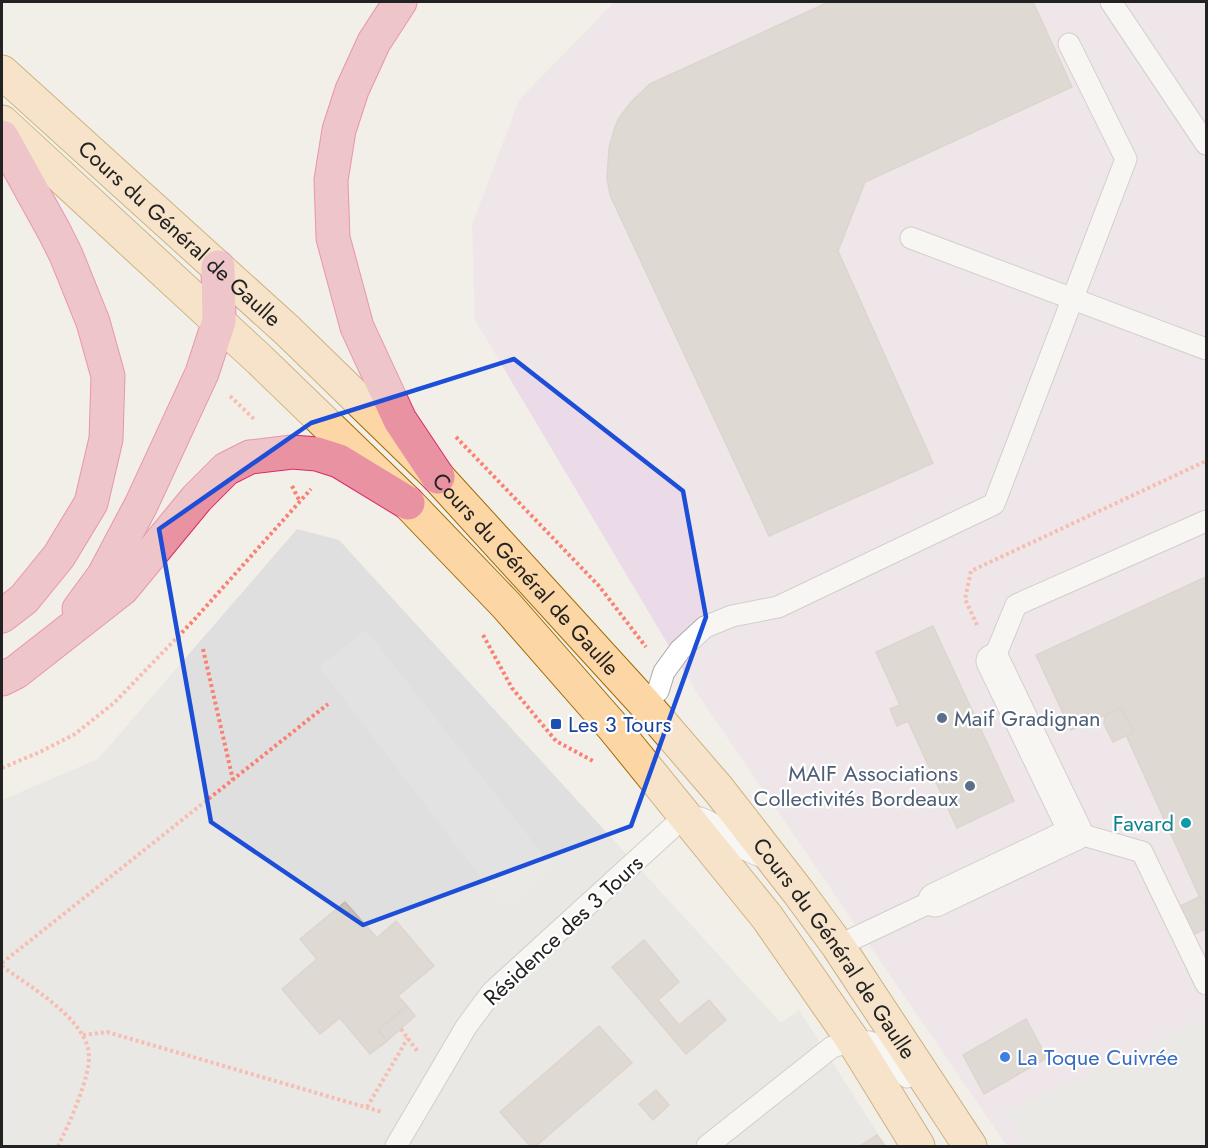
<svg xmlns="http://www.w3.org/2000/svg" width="1208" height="1148" font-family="Jost,sans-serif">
<rect width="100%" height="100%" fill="#f2efe9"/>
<path fill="#e0dfdf" d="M 297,529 L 339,540 L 781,1023 L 799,1010 L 886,1146 L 2,1146 L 2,800 L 98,759 Z"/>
<path fill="#ebdbe8" d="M 614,2 L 1206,2 L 1206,1146 L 1007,1146 L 698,695 L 475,320 L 472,225 L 519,100 Z"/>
<g fill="#e2e2e2">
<path d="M 366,630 L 555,870 L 505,909 L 319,667 Z"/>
<path d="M 1206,1016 L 1206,1146 L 1022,1146 L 1005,1112 Z"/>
</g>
<g fill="#c7bfb8" stroke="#c4b6ab" stroke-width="1.5">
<path d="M 829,2 L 1033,2 L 1072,87 L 865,182 L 838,251 L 933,463 L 769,536 L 610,195 L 607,178 L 609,148 L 615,127 L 619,118 L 631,102 L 650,84 Z"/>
<path d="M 1206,577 L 1206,911 L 1126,735 L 1134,732 L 1121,708 L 1071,730 L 1036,655 Z"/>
<path d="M 933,626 L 1014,801 L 957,828 L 908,721 L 897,726 L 890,709 L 900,705 L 876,652 Z"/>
<path d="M 1121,708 L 1134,732 L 1113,742 L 1104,724 L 1105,715 Z"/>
<path d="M 1201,896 L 1206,909 L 1206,929 L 1190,936 L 1176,908 Z"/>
<path d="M 345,902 L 377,938 L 396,921 L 434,966 L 398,996 L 407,1006 L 378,1030 L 387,1041 L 370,1054 L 340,1018 L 320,1034 L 282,989 L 317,959 L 300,939 Z"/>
<path d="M 644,940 L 679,982 L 658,1000 L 679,1025 L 709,1000 L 726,1020 L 686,1054 L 612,967 Z"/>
<path d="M 407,1006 L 415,1016 L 387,1041 L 378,1030 Z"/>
<path d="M 1026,1019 L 1047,1058 L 984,1094 L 963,1055 Z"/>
<path d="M 599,1026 L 632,1063 L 536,1146 L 530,1146 L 500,1112 Z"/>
<path d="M 656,1090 L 669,1105 L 653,1120 L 639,1104 Z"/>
<path d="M 877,1135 L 885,1146 L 860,1146 Z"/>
</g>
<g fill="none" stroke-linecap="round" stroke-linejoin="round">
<g stroke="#a9a9a9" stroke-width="23">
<g id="service">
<path d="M 1111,2 L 1206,144"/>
<path d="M 911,238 L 1206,349"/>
<path d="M 993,661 L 1016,605 L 1206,521"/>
<path d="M 644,703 L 658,691 L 664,672 L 680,650 L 705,627 L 732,616 L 778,607 L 994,504 L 1126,159 L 1069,44"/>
<path d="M 1076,833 L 1142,852 L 1206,984"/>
<path d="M 838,946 L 935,900"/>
<path d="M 396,1146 L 466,1027 L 492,992 L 685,816 C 715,816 721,835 743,848 C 751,853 761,856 770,860"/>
<path d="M 707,1146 L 832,1047 C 876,1033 883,1045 907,1077"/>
</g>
</g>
<g stroke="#a9a9a9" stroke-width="35">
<path id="minor" d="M 935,900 L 1076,833 L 993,661"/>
</g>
<g stroke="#a06b00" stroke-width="35">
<g id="primary">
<path id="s1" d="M 2,72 L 288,331 L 438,477 L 644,703 L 719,790 L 799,893 L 838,946 L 970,1146"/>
<path d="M 2,122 L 260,360 L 408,503 L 506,605 L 613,727 L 767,917 L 854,1042 L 918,1146"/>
</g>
</g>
<g stroke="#dc2a67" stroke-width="35">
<g id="motorway">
<path d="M 400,2 L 374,42 L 352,90 L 339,130 L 331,180 L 333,238 L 357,327 L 400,420 L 438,477"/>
<path d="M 2,137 L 54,231 L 66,255 L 93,322 L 108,376 L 106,439 L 91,503 L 59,556 L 24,599 L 2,616"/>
<path d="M 79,609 L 104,575 L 141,505 L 202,373 L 219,321 L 218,267"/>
<path d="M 2,679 L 16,672 L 122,589 L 197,498 L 226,469 L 250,457 L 292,452 L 317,454 L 339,461 L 408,503"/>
</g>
</g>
<g stroke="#fa8072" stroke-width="4" stroke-dasharray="3 3" stroke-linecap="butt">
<path d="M 230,396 L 255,420"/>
<path d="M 456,437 L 599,586 L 646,647"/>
<path d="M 292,486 L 300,502"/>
<path d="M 977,625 L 965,599 L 971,571 L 1206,461"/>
<path d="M 483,635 L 512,688 L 556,741 L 593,761"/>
<path d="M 203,649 L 233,780"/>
<path d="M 2,768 L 40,752 L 75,734 L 115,702 L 193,621 L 311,489"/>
<path d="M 2,963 L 328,704"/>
<path d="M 2,966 C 28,986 88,1019 89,1056 C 90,1077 68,1127 58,1146"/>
<path d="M 401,1029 L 418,1052"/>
<path d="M 83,1035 L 107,1032 L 382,1112"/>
<path d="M 367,1107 L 408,1038"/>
</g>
<use href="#service" stroke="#fff" stroke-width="21"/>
<use href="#minor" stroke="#fff" stroke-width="33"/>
<use href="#primary" stroke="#fcd6a4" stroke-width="33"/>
<use href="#motorway" stroke="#e892a2" stroke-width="33"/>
</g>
<path d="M0 0H1208V1148H0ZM 514,359 L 683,491 L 706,617 L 631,826 L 363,925 L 211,822 L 159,529 L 311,423 Z" fill="#f2efe9" fill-opacity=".55" fill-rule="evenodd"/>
<path fill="none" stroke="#1d4ed8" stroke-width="4.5" stroke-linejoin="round" d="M 514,359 L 683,491 L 706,617 L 631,826 L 363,925 L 211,822 L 159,529 L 311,423 Z"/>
<g fill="#5c6f8a" stroke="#fff" stroke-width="2">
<circle cx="942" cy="718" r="6"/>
<circle cx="970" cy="786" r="6"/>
</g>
<rect fill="#1a4fb4" stroke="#fff" stroke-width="2" x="550" y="718" width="12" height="12" rx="3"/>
<circle fill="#0f9aa8" stroke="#fff" stroke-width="2" cx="1186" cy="823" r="6"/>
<circle fill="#3f7fe0" stroke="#fff" stroke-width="2" cx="1005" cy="1057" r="6"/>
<g text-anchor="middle" stroke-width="4.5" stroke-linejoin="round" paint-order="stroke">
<g font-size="22" fill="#222" stroke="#fff">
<text dy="8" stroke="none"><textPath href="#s1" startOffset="240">Cours du Général de Gaulle</textPath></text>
<text dy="8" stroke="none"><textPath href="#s1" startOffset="726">Cours du Général de Gaulle</textPath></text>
<text transform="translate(563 930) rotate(-43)" y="8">Résidence des 3 Tours</text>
<text dy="8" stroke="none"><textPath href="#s1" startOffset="1212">Cours du Général de Gaulle</textPath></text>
</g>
<g font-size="22" fill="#4e5e75" stroke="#fff" text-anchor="start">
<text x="954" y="726">Maif Gradignan</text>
<text x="958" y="781" text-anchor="end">MAIF Associations<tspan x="958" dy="25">Collectivités Bordeaux</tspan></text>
</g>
<g font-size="22" fill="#164399" stroke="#fff" text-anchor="start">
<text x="568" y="732">Les 3 Tours</text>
</g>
<g font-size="22" fill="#0d838f" stroke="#fff" text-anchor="end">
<text x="1174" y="831">Favard</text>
</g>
<g font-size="22" fill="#366cbe" stroke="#fff" text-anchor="start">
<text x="1017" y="1065">La Toque Cuivrée</text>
</g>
</g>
<rect width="1208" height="1148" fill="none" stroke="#222222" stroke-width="6"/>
</svg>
